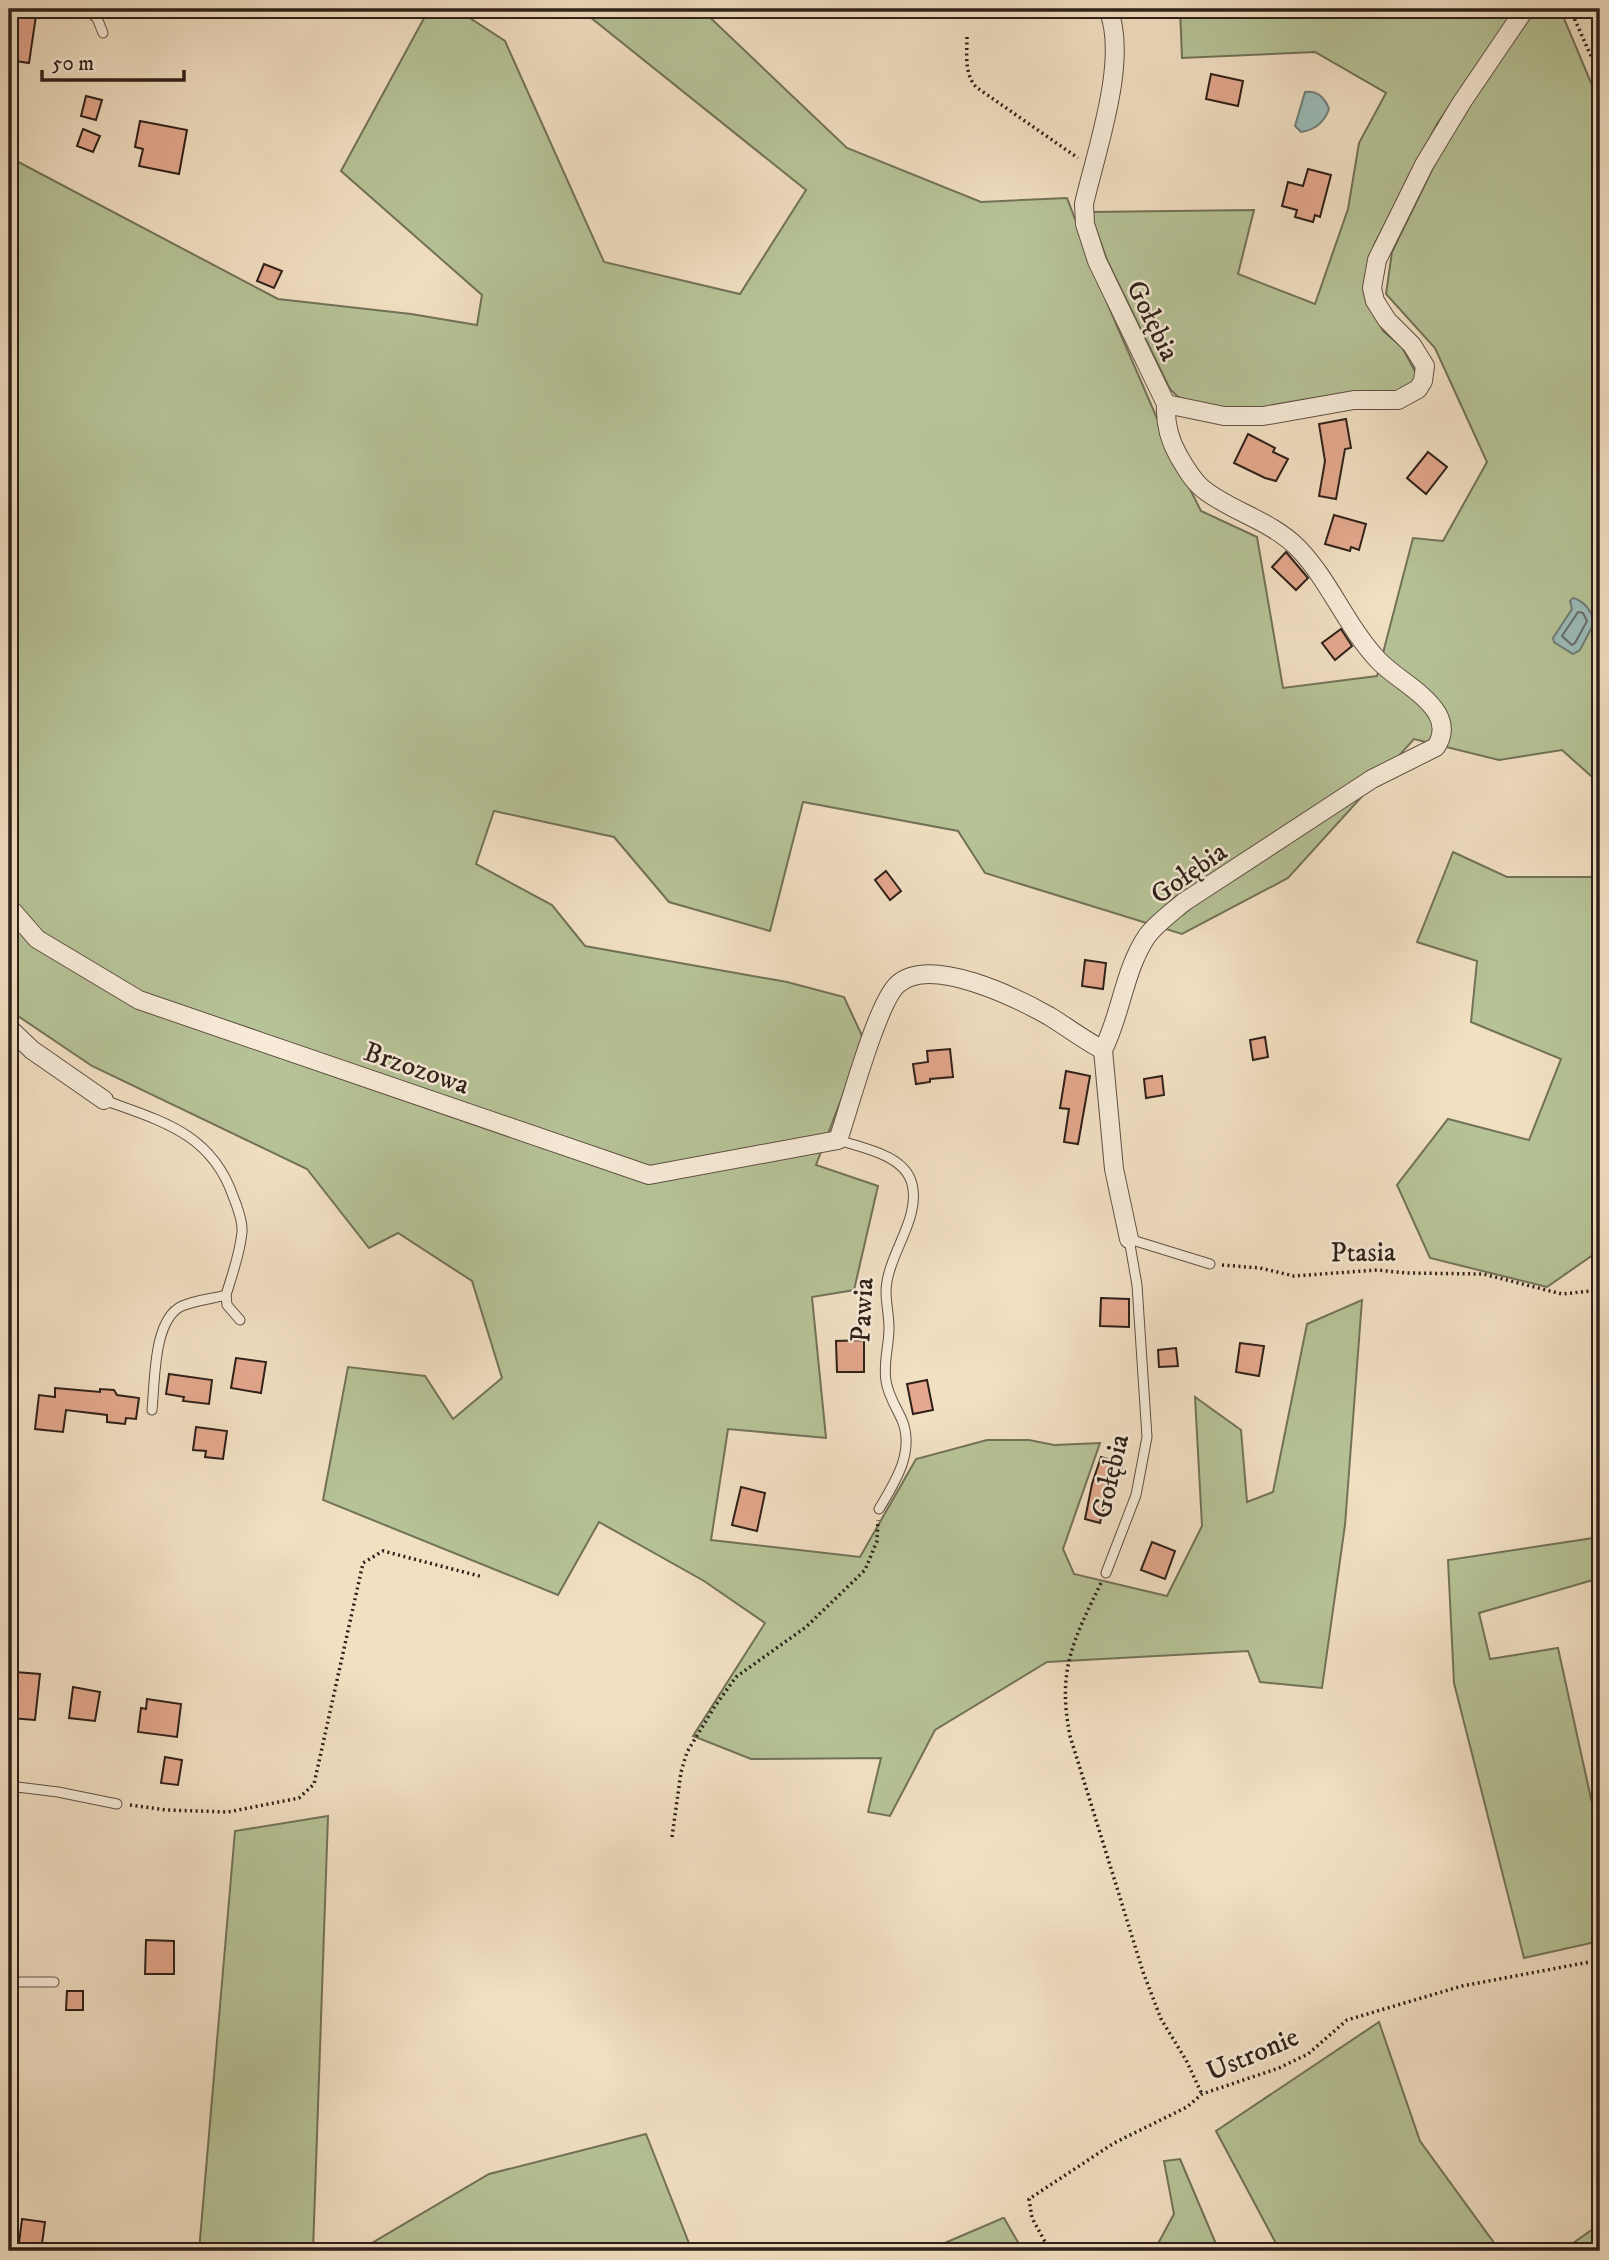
<svg xmlns="http://www.w3.org/2000/svg" width="1609" height="2260" font-family="'IM FELL DW Pica',serif">
<rect width="100%" height="100%" fill="#f2e0c3"/>
<filter id="stains"><feTurbulence type="fractalNoise" baseFrequency=".00286" numOctaves="4"/><feColorMatrix values="0 0 0 0 .2 0 0 0 0 .09 0 0 0 0 .02 0 0 0 .5 -.17"/></filter>
<radialGradient id="worn" r=".72"><stop offset=".6" stop-color="#630" stop-opacity="0"/><stop offset="1" stop-color="#630" stop-opacity=".3"/></radialGradient>
<g fill="#b6c397" stroke="#727258" stroke-width="2">
<path d="M 429,9 L 456,9 L 505,41 L 604,262 L 740,294 L 806,190 L 580,9 L 701,9 L 847,148 L 981,202 L 1067,198 L 1108,305 L 1172,453 L 1201,511 L 1257,537 L 1283,688 L 1377,676 L 1413,538 L 1443,541 L 1487,462 L 1435,348 L 1386,294 L 1392,252 L 1451,131 L 1536,9 L 1560,9 L 1600,104 L 1600,784 L 1562,750 L 1499,760 L 1414,739 L 1288,878 L 1182,934 L 985,873 L 958,831 L 803,802 L 770,931 L 669,902 L 614,837 L 494,811 L 476,864 L 552,905 L 585,946 L 787,982 L 844,997 L 864,1040 L 816,1165 L 878,1186 L 854,1290 L 812,1297 L 826,1438 L 728,1429 L 711,1540 L 860,1557 L 916,1459 L 987,1440 L 1029,1440 L 1054,1445 L 1100,1443 L 1063,1549 L 1074,1574 L 1167,1596 L 1202,1526 L 1195,1397 L 1241,1430 L 1247,1502 L 1273,1492 L 1307,1324 L 1362,1300 L 1345,1525 L 1322,1688 L 1260,1682 L 1248,1651 L 1047,1662 L 935,1730 L 890,1816 L 868,1812 L 881,1758 L 751,1759 L 693,1736 L 765,1623 L 704,1581 L 599,1522 L 558,1595 L 323,1500 L 348,1367 L 425,1376 L 453,1419 L 502,1378 L 472,1281 L 398,1233 L 369,1248 L 307,1169 L 92,1066 L 12,1012 L 9,1005 L 9,157 L 278,299 L 411,314 L 477,325 L 482,295 L 341,171 Z"/>
<path d="M 1180,9 L 1516,9 L 1437,124 L 1375,243 L 1365,293 L 1383,331 L 1402,347 L 1417,375 L 1411,385 L 1403,391 L 1256,410 L 1213,410 L 1178,397 L 1170,389 L 1107,260 L 1090,212 L 1254,210 L 1238,274 L 1315,304 L 1348,209 L 1359,143 L 1386,93 L 1315,52 L 1182,58 Z"/>
<path d="M 1453,852 L 1507,877 L 1600,877 L 1600,1250 L 1547,1287 L 1430,1258 L 1397,1185 L 1448,1119 L 1529,1140 L 1561,1059 L 1471,1022 L 1477,961 L 1417,942 Z"/>
<path d="M 1600,1537 L 1600,1578 L 1479,1613 L 1490,1659 L 1558,1648 L 1600,1840 L 1600,1941 L 1524,1958 L 1454,1683 L 1448,1560 Z"/>
<path d="M 328,1816 L 313,2251 L 199,2251 L 235,1831 Z"/>
<path d="M 1379,2022 L 1420,2141 L 1500,2251 L 1280,2251 L 1216,2131 Z"/>
<path d="M 646,2134 L 692,2251 L 370,2251 L 372,2243 L 489,2174 Z"/>
<path d="M 1180,2159 L 1219,2251 L 1154,2251 L 1174,2214 L 1164,2161 Z"/>
<path d="M 1004,2218 L 1023,2251 L 926,2251 L 1003,2218 Z"/>
<path d="M 1600,2224 L 1600,2251 L 1562,2251 Z"/>
</g>
<g fill="#9cbcb9" stroke="#707e79" stroke-width="2">
<path d="M 1305,92 C 1317,90 1325,98 1329,109 C 1324,123 1315,130 1301,132 L 1295,126 Z"/>
<path d="M 1573,598 C 1583,600 1593,612 1594,623 L 1580,650 L 1573,654 L 1554,642 L 1553,638 L 1572,609 L 1570,601 Z"/>
</g>
<g fill="none" stroke-linecap="round" stroke-linejoin="round">
<path stroke="#656e69" stroke-width="2" d="M 1578,612 L 1583,613 L 1587,621 L 1575,643 L 1572,645 L 1562,636 Z"/>
</g>
<g fill="#e4a88e" stroke="#2e2019" stroke-width="2">
<path d="M 9,9 L 37,9 L 29,63 L 9,60 Z"/>
<path d="M 1211,74 L 1243,81 L 1238,106 L 1206,99 Z"/>
<path d="M 86,96 L 102,100 L 96,120 L 81,116 Z"/>
<path d="M 140,121 L 187,130 L 179,174 L 139,166 L 143,149 L 135,147 Z"/>
<path d="M 83,129 L 100,136 L 93,152 L 77,146 Z"/>
<path d="M 1308,169 L 1331,175 L 1320,217 L 1315,215 L 1313,222 L 1295,217 L 1297,210 L 1282,206 L 1288,182 L 1303,186 Z"/>
<path d="M 264,264 L 282,271 L 274,288 L 257,281 Z"/>
<path d="M 1346,419 L 1351,448 L 1345,449 L 1336,499 L 1319,496 L 1325,461 L 1319,424 Z"/>
<path d="M 1248,434 L 1275,448 L 1273,452 L 1288,459 L 1276,481 L 1265,478 L 1234,463 Z"/>
<path d="M 1428,452 L 1447,467 L 1426,494 L 1407,478 Z"/>
<path d="M 1334,515 L 1366,524 L 1359,550 L 1351,547 L 1350,551 L 1325,544 Z"/>
<path d="M 1286,552 L 1308,578 L 1296,590 L 1272,567 Z"/>
<path d="M 1341,629 L 1352,646 L 1335,660 L 1322,643 Z"/>
<path d="M 886,871 L 901,891 L 890,900 L 875,880 Z"/>
<path d="M 1085,960 L 1106,963 L 1103,989 L 1082,986 Z"/>
<path d="M 1265,1037 L 1268,1057 L 1253,1060 L 1250,1040 Z"/>
<path d="M 950,1049 L 953,1077 L 930,1079 L 930,1082 L 916,1084 L 913,1064 L 928,1062 L 927,1051 Z"/>
<path d="M 1066,1071 L 1090,1076 L 1078,1144 L 1064,1142 L 1069,1109 L 1060,1108 Z"/>
<path d="M 1162,1076 L 1164,1095 L 1146,1098 L 1144,1079 Z"/>
<path d="M 1101,1298 L 1129,1299 L 1129,1327 L 1100,1326 Z"/>
<path d="M 864,1340 L 864,1372 L 837,1372 L 836,1341 Z"/>
<path d="M 1240,1343 L 1264,1346 L 1259,1376 L 1236,1372 Z"/>
<path d="M 1176,1348 L 1178,1366 L 1159,1367 L 1158,1350 Z"/>
<path d="M 236,1358 L 266,1362 L 261,1393 L 231,1388 Z"/>
<path d="M 169,1374 L 212,1380 L 209,1404 L 183,1401 L 184,1397 L 166,1394 Z"/>
<path d="M 927,1380 L 933,1410 L 913,1414 L 907,1384 Z"/>
<path d="M 55,1388 L 100,1392 L 100,1389 L 114,1390 L 117,1395 L 139,1398 L 136,1419 L 126,1418 L 125,1424 L 107,1422 L 107,1415 L 66,1410 L 63,1432 L 35,1429 L 39,1395 L 55,1397 Z"/>
<path d="M 196,1427 L 227,1431 L 223,1459 L 205,1457 L 206,1451 L 193,1450 Z"/>
<path d="M 1101,1457 L 1123,1464 L 1114,1492 L 1108,1490 L 1100,1523 L 1085,1519 L 1092,1484 Z"/>
<path d="M 741,1487 L 765,1493 L 757,1531 L 732,1525 Z"/>
<path d="M 1152,1542 L 1175,1551 L 1165,1579 L 1141,1570 Z"/>
<path d="M 15,1672 L 40,1674 L 35,1720 L 10,1718 Z"/>
<path d="M 73,1687 L 100,1692 L 95,1721 L 69,1718 Z"/>
<path d="M 147,1699 L 181,1704 L 177,1737 L 138,1732 L 141,1708 L 146,1709 Z"/>
<path d="M 165,1757 L 182,1760 L 178,1785 L 161,1783 Z"/>
<path d="M 146,1940 L 174,1941 L 174,1974 L 145,1974 Z"/>
<path d="M 67,1991 L 83,1991 L 83,2010 L 66,2010 Z"/>
<path d="M 22,2219 L 45,2222 L 41,2251 L 18,2251 Z"/>
</g>
<g fill="none" stroke-linecap="round" stroke-linejoin="round">
<g stroke="#5f5044" stroke-width="11">
<g id="service">
<path d="M 85,9 L 97,18 L 103,33"/>
<path d="M 104,1100 C 161,1121 211,1133 233,1196 C 237,1206 243,1221 242,1232 C 240,1254 232,1275 226,1295 L 227,1305 L 240,1320"/>
<path d="M 838,1140 C 863,1148 905,1155 912,1184 C 921,1219 887,1255 886,1291 C 886,1303 889,1316 889,1328 C 889,1346 883,1363 886,1381 C 888,1395 896,1407 902,1420 C 915,1452 895,1482 879,1509"/>
<path d="M 152,1410 C 155,1382 153,1319 182,1306 C 196,1300 212,1299 226,1295"/>
<path d="M 1106,1573 L 1136,1495 L 1147,1437 L 1137,1285 L 1129,1239 L 1210,1264"/>
<path d="M 9,1786 L 58,1792 L 117,1804"/>
<path d="M 9,1982 L 54,1982"/>
</g>
</g>
<g stroke="#5f5044" stroke-width="20">
<g id="minor">
<path d="M 1108,9 C 1129,59 1096,151 1084,204 L 1085,224 L 1097,261 L 1166,404 C 1165,423 1169,439 1178,455 C 1185,467 1192,480 1203,489 C 1232,512 1270,520 1298,548 C 1330,581 1346,626 1378,660 C 1395,678 1423,691 1437,713 C 1444,725 1443,736 1436,747 L 1372,779 L 1184,902 C 1171,913 1157,923 1147,936 C 1124,970 1121,1015 1103,1050 L 1114,1169 L 1129,1239"/>
<path d="M 1166,404 L 1224,416 L 1263,416 L 1354,400 L 1398,400 L 1418,389 L 1423,381 L 1425,366 L 1412,345 L 1387,320 L 1375,301 L 1372,288 L 1377,260 L 1424,165 L 1462,102 L 1525,9"/>
<path d="M 9,907 L 37,939 L 139,1000 L 649,1175 L 838,1140 C 849,1109 877,1002 898,984 C 931,955 1017,998 1049,1016 C 1067,1027 1084,1040 1103,1050"/>
<path d="M 9,1028 L 32,1050 L 104,1100"/>
</g>
</g>
<g stroke="#2e2019" stroke-width="3.5" stroke-dasharray="2 3.5" stroke-linecap="butt">
<path d="M 1570,9 L 1600,76"/>
<path d="M 967,37 C 967,55 964,73 976,87 L 1078,158"/>
<path d="M 1222,1265 L 1260,1268 L 1294,1276 L 1377,1270 L 1406,1273 L 1483,1274 L 1562,1294 L 1600,1290"/>
<path d="M 1101,1583 C 1073,1641 1057,1670 1070,1736 L 1143,1972 L 1161,2019 L 1186,2060 L 1202,2094"/>
<path d="M 130,1805 L 167,1810 L 228,1812 L 299,1798 L 314,1784 L 363,1563 L 383,1551 L 483,1577"/>
<path d="M 672,1837 L 681,1772 L 687,1752 L 715,1706 L 736,1677 L 806,1627 L 865,1570 L 877,1541 L 878,1520"/>
<path d="M 1050,2251 L 1032,2218 L 1029,2199 L 1114,2143 L 1187,2107 L 1202,2094 L 1279,2068 L 1308,2054 L 1347,2020 L 1462,1986 L 1600,1960"/>
</g>
<use href="#service" stroke="#f7ebd8" stroke-width="9"/>
<use href="#minor" stroke="#f7ebd8" stroke-width="18"/>
</g>
<g text-anchor="middle" stroke-width="5" stroke-linejoin="round" paint-order="stroke">
<g font-size="28" fill="#2e2019" stroke="#f7ebd8">
<text transform="translate(1154 320) rotate(64)" y="10">Gołębia</text>
<text transform="translate(1188 872) rotate(-35)" y="10">Gołębia</text>
<text transform="translate(417 1067) rotate(19)" y="10">Brzozowa</text>
<text transform="translate(1363 1251) rotate(-1)" y="10">Ptasia</text>
<text transform="translate(861 1310) rotate(-87)" y="10">Pawia</text>
<text transform="translate(1109 1476) rotate(-77)" y="10">Gołębia</text>
<text transform="translate(1252 2053) rotate(-23)" y="10">Ustronie</text>
</g>
</g>
<rect width="1609" height="2260" fill="none" stroke="#f2e0c3" stroke-width="35"/>
<rect x="10" y="10" width="1588" height="2239" fill="none" stroke="#2e2019" stroke-width="3.5"/>
<rect x="18" y="18" width="1574" height="2225" fill="none" stroke="#2e2019" stroke-width="2"/>
<path d="M42 70v10h142v-10" fill="none" stroke="#2e2019" stroke-width="3.5"/>
<text x="52" y="70" font-size="21" fill="#2e2019" stroke="#f7ebd8" stroke-width="5" paint-order="stroke">50 m</text>
<rect width="100%" height="100%" filter="url(#stains)"/>
<rect width="100%" height="100%" fill="url(#worn)"/>
</svg>
